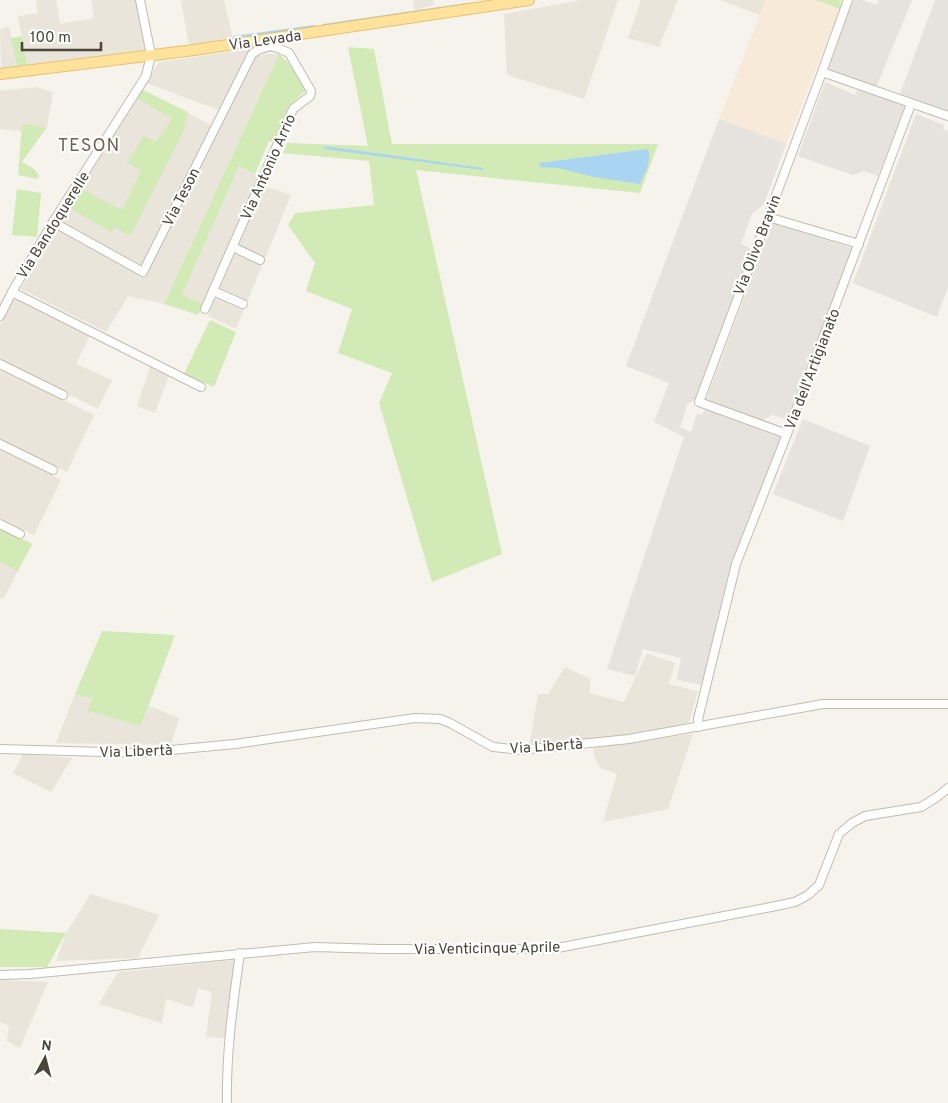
<svg xmlns="http://www.w3.org/2000/svg" width="948" height="1103" font-family="Overpass,sans-serif">
<rect width="100%" height="100%" fill="#f6f3ec"/>
<g fill="#eae5da">
<path d="M 36,0 L 56,0 L 60,24 L 94,18 L 91,0 L 136,0 L 145,50 L 27,65 L 18,16 L 38,13 Z"/>
<path d="M 181,0 L 224,0 L 233,39 L 189,46 Z"/>
<path d="M 413,0 L 433,0 L 434,5 L 415,10 Z"/>
<path d="M 582,0 L 618,0 L 584,99 L 507,75 L 504,14 Z"/>
<path d="M 641,0 L 678,0 L 659,47 L 628,38 Z"/>
<path d="M 719,0 L 766,0 L 760,15 Z"/>
<path d="M 9,27 L 17,66 L 1,70 L 0,29 Z"/>
<path d="M 250,49 L 219,110 L 146,83 L 159,62 Z"/>
<path d="M 267,54 L 279,54 L 164,304 L 128,296 L 106,332 L 21,289 L 57,227 L 130,269 L 145,274 L 254,57 Z"/>
<path d="M 36,87 L 53,92 L 47,127 L 23,125 L 22,131 L 0,129 L 0,91 Z"/>
<path d="M 143,90 L 211,125 L 143,266 L 59,222 Z"/>
<path d="M 239,166 L 259,176 L 203,304 L 182,295 Z"/>
<path d="M 264,186 L 291,195 L 236,329 L 208,316 Z"/>
<path d="M 13,297 L 90,335 L 76,364 L 112,380 L 98,409 L 0,361 L 0,325 Z"/>
<path d="M 150,367 L 169,376 L 155,413 L 137,406 Z"/>
<path d="M 0,369 L 94,415 L 67,472 L 0,439 Z"/>
<path d="M 0,449 L 61,480 L 34,535 L 0,518 Z"/>
<path d="M 0,528 L 32,544 L 3,599 L 0,598 Z"/>
<path d="M 647,653 L 675,663 L 669,684 L 698,691 L 689,723 L 625,736 L 529,747 L 538,694 L 548,694 L 565,667 L 591,679 L 589,693 L 624,702 Z"/>
<path d="M 75,694 L 92,699 L 87,711 L 141,726 L 149,706 L 179,718 L 171,745 L 56,743 Z"/>
<path d="M 693,734 L 668,809 L 603,822 L 617,774 L 600,768 L 594,756 L 593,748 Z"/>
<path d="M 23,754 L 72,758 L 51,792 L 13,773 Z"/>
<path d="M 91,894 L 159,915 L 138,958 L 56,961 L 66,933 Z"/>
<path d="M 234,960 L 225,1038 L 206,1037 L 212,992 L 198,988 L 193,1007 L 166,999 L 162,1023 L 99,1004 L 118,972 Z"/>
<path d="M 0,980 L 48,982 L 20,1048 L 7,1041 L 9,1026 L 0,1022 Z"/>
</g>
<path fill="#f7ead8" d="M 766,0 L 815,0 L 840,9 L 786,144 L 719,119 Z"/>
<g fill="#e6e2dd">
<path d="M 853,0 L 862,0 L 877,5 L 879,0 L 912,0 L 876,88 L 828,71 Z"/>
<path d="M 935,0 L 948,0 L 948,111 L 900,94 Z"/>
<path d="M 825,82 L 855,95 L 858,88 L 905,106 L 878,176 L 864,171 L 853,175 L 798,156 Z"/>
<path d="M 916,114 L 944,125 L 943,129 L 948,131 L 948,287 L 937,317 L 853,283 Z"/>
<path d="M 719,119 L 786,144 L 764,204 L 752,214 L 741,244 L 750,248 L 698,397 L 687,405 L 680,427 L 691,432 L 697,414 L 702,415 L 706,408 L 782,434 L 731,564 L 702,685 L 677,680 L 681,658 L 643,649 L 635,676 L 607,669 L 684,437 L 654,422 L 669,383 L 626,366 Z"/>
<path d="M 772,223 L 852,248 L 787,419 L 772,415 L 763,420 L 706,400 Z"/>
<path d="M 803,419 L 870,446 L 843,521 L 773,494 Z"/>
</g>
<g fill="#d2eab5">
<path d="M 815,0 L 841,0 L 840,9 Z"/>
<path d="M 22,36 L 27,65 L 17,66 L 11,38 Z"/>
<path d="M 348,47 L 374,49 L 392,144 L 658,144 L 640,193 L 416,170 L 502,554 L 432,582 L 379,403 L 392,373 L 338,353 L 352,309 L 306,291 L 315,263 L 288,225 L 295,213 L 374,205 L 369,161 L 283,153 L 287,143 L 368,146 Z"/>
<path d="M 279,54 L 292,67 L 305,91 L 288,107 L 273,142 L 269,141 L 255,174 L 239,166 L 182,295 L 203,304 L 198,315 L 164,304 Z"/>
<path d="M 143,90 L 188,112 L 183,132 L 130,236 L 115,227 L 111,232 L 68,207 L 80,188 L 122,210 L 141,171 L 127,162 L 144,136 L 156,142 L 172,119 L 137,98 Z"/>
<path d="M 22,124 L 47,127 L 22,162 L 33,168 L 39,175 L 38,179 L 18,175 Z"/>
<path d="M 17,189 L 41,193 L 37,237 L 12,235 Z"/>
<path d="M 210,320 L 236,332 L 214,387 L 184,374 Z"/>
<path d="M 0,528 L 32,544 L 18,571 L 0,562 Z"/>
<path d="M 102,631 L 175,635 L 141,726 L 87,711 L 92,699 L 75,694 Z"/>
<path d="M 0,929 L 66,933 L 47,967 L 0,967 Z"/>
</g>
<g fill="#a9d4f2">
<path d="M 324,146 L 483,168 L 484,170 L 324,149 Z"/>
<path d="M 648,149 C 652,161 645,173 640,184 L 594,177 L 559,168 L 540,167 L 539,163 Z"/>
</g>
<g fill="none" stroke-linecap="round" stroke-linejoin="round">
<g stroke="#a9d4f2" stroke-width="2">
<path d="M 323,25 L 467,4"/>
<path d="M 234,37 L 314,26"/>
</g>
<g stroke="#c2bbae" stroke-width="10">
<g id="minor">
<path d="M 822,72 L 948,116"/>
<path d="M 768,217 L 859,244"/>
<path d="M 53,222 L 143,272 L 252,54 L 258,50 L 270,46 L 269,39"/>
<path d="M 233,247 L 260,260"/>
<path d="M 213,291 L 243,304"/>
<path d="M 12,292 L 201,387"/>
<path d="M 205,309 L 293,109 L 310,96 L 311,91 L 289,53 L 275,47 L 270,46"/>
<path d="M 0,316 L 12,292 L 53,222 L 146,76 L 151,55 L 140,0"/>
<path d="M 0,364 L 63,395"/>
<path d="M 787,434 L 699,402 L 822,72 L 848,0"/>
<path d="M 0,444 L 53,470"/>
<path d="M 0,524 L 20,534"/>
<path d="M 699,727 L 698,719 L 736,564 L 787,434 L 911,104"/>
<path d="M 0,749 L 139,753 L 235,744 L 415,718 L 440,719 L 450,723 L 493,747 L 521,750 L 629,739 L 823,704 L 948,704"/>
<path d="M 0,975 L 30,974 L 315,947 L 380,949 L 552,949 L 766,908 L 795,902 L 808,895 L 819,885 L 839,834 L 852,823 L 865,816 L 921,807 L 937,797 L 948,788"/>
<path d="M 227,1103 C 226,1053 233,1003 240,953"/>
</g>
</g>
<g stroke="#e6c16a" stroke-width="12">
<path id="major" d="M 0,74 L 194,50 L 529,0"/>
</g>
<use href="#minor" stroke="#fff" stroke-width="8"/>
<use href="#major" stroke="#ffe39c" stroke-width="10"/>
</g>
<g text-anchor="middle" stroke-width="4.5" stroke-linejoin="round" paint-order="stroke">
<g font-size="15" fill="#4b4439" stroke="#fff">
<text transform="translate(265 40) rotate(-8)" y="5">Via Levada</text>
<text transform="translate(268 167) rotate(-66)" y="5">Via Antonio Arrio</text>
<text transform="translate(181 197) rotate(-63)" y="5">Via Teson</text>
<text transform="translate(53 225) rotate(-58)" y="5">Via Bandoquerelle</text>
<text transform="translate(757 245) rotate(-69)" y="5">Via Olivo Bravin</text>
<text transform="translate(812 369) rotate(-69)" y="5">Via dell'Artigianato</text>
<text transform="translate(546 746) rotate(-4)" y="5">Via Libertà</text>
<text transform="translate(136 751) rotate(-2)" y="5">Via Libertà</text>
<text transform="translate(487 948) rotate(-1)" y="5">Via Venticinque Aprile</text>
</g>
<g font-size="18" letter-spacing="1" fill="#6e6250" stroke="#fff">
<text x="89" y="151">TESON</text>
</g>
</g>
<g transform="translate(45 1058) rotate(7)" stroke="#ffffff" stroke-width="4" paint-order="stroke">
<path d="M0-4L9 19L0 12L-9 19Z" fill="#4b4439"/>
<text y="-8" font-size="14" font-weight="bold" text-anchor="middle" fill="#4b4439">N</text>
</g>
<path d="M22 42v8h79v-8" fill="none" stroke="#4b4439" stroke-width="2.5"/>
<text x="30" y="42" font-size="15" fill="#4b4439" stroke="#ffffff" stroke-width="4" paint-order="stroke">100 m</text>
</svg>
